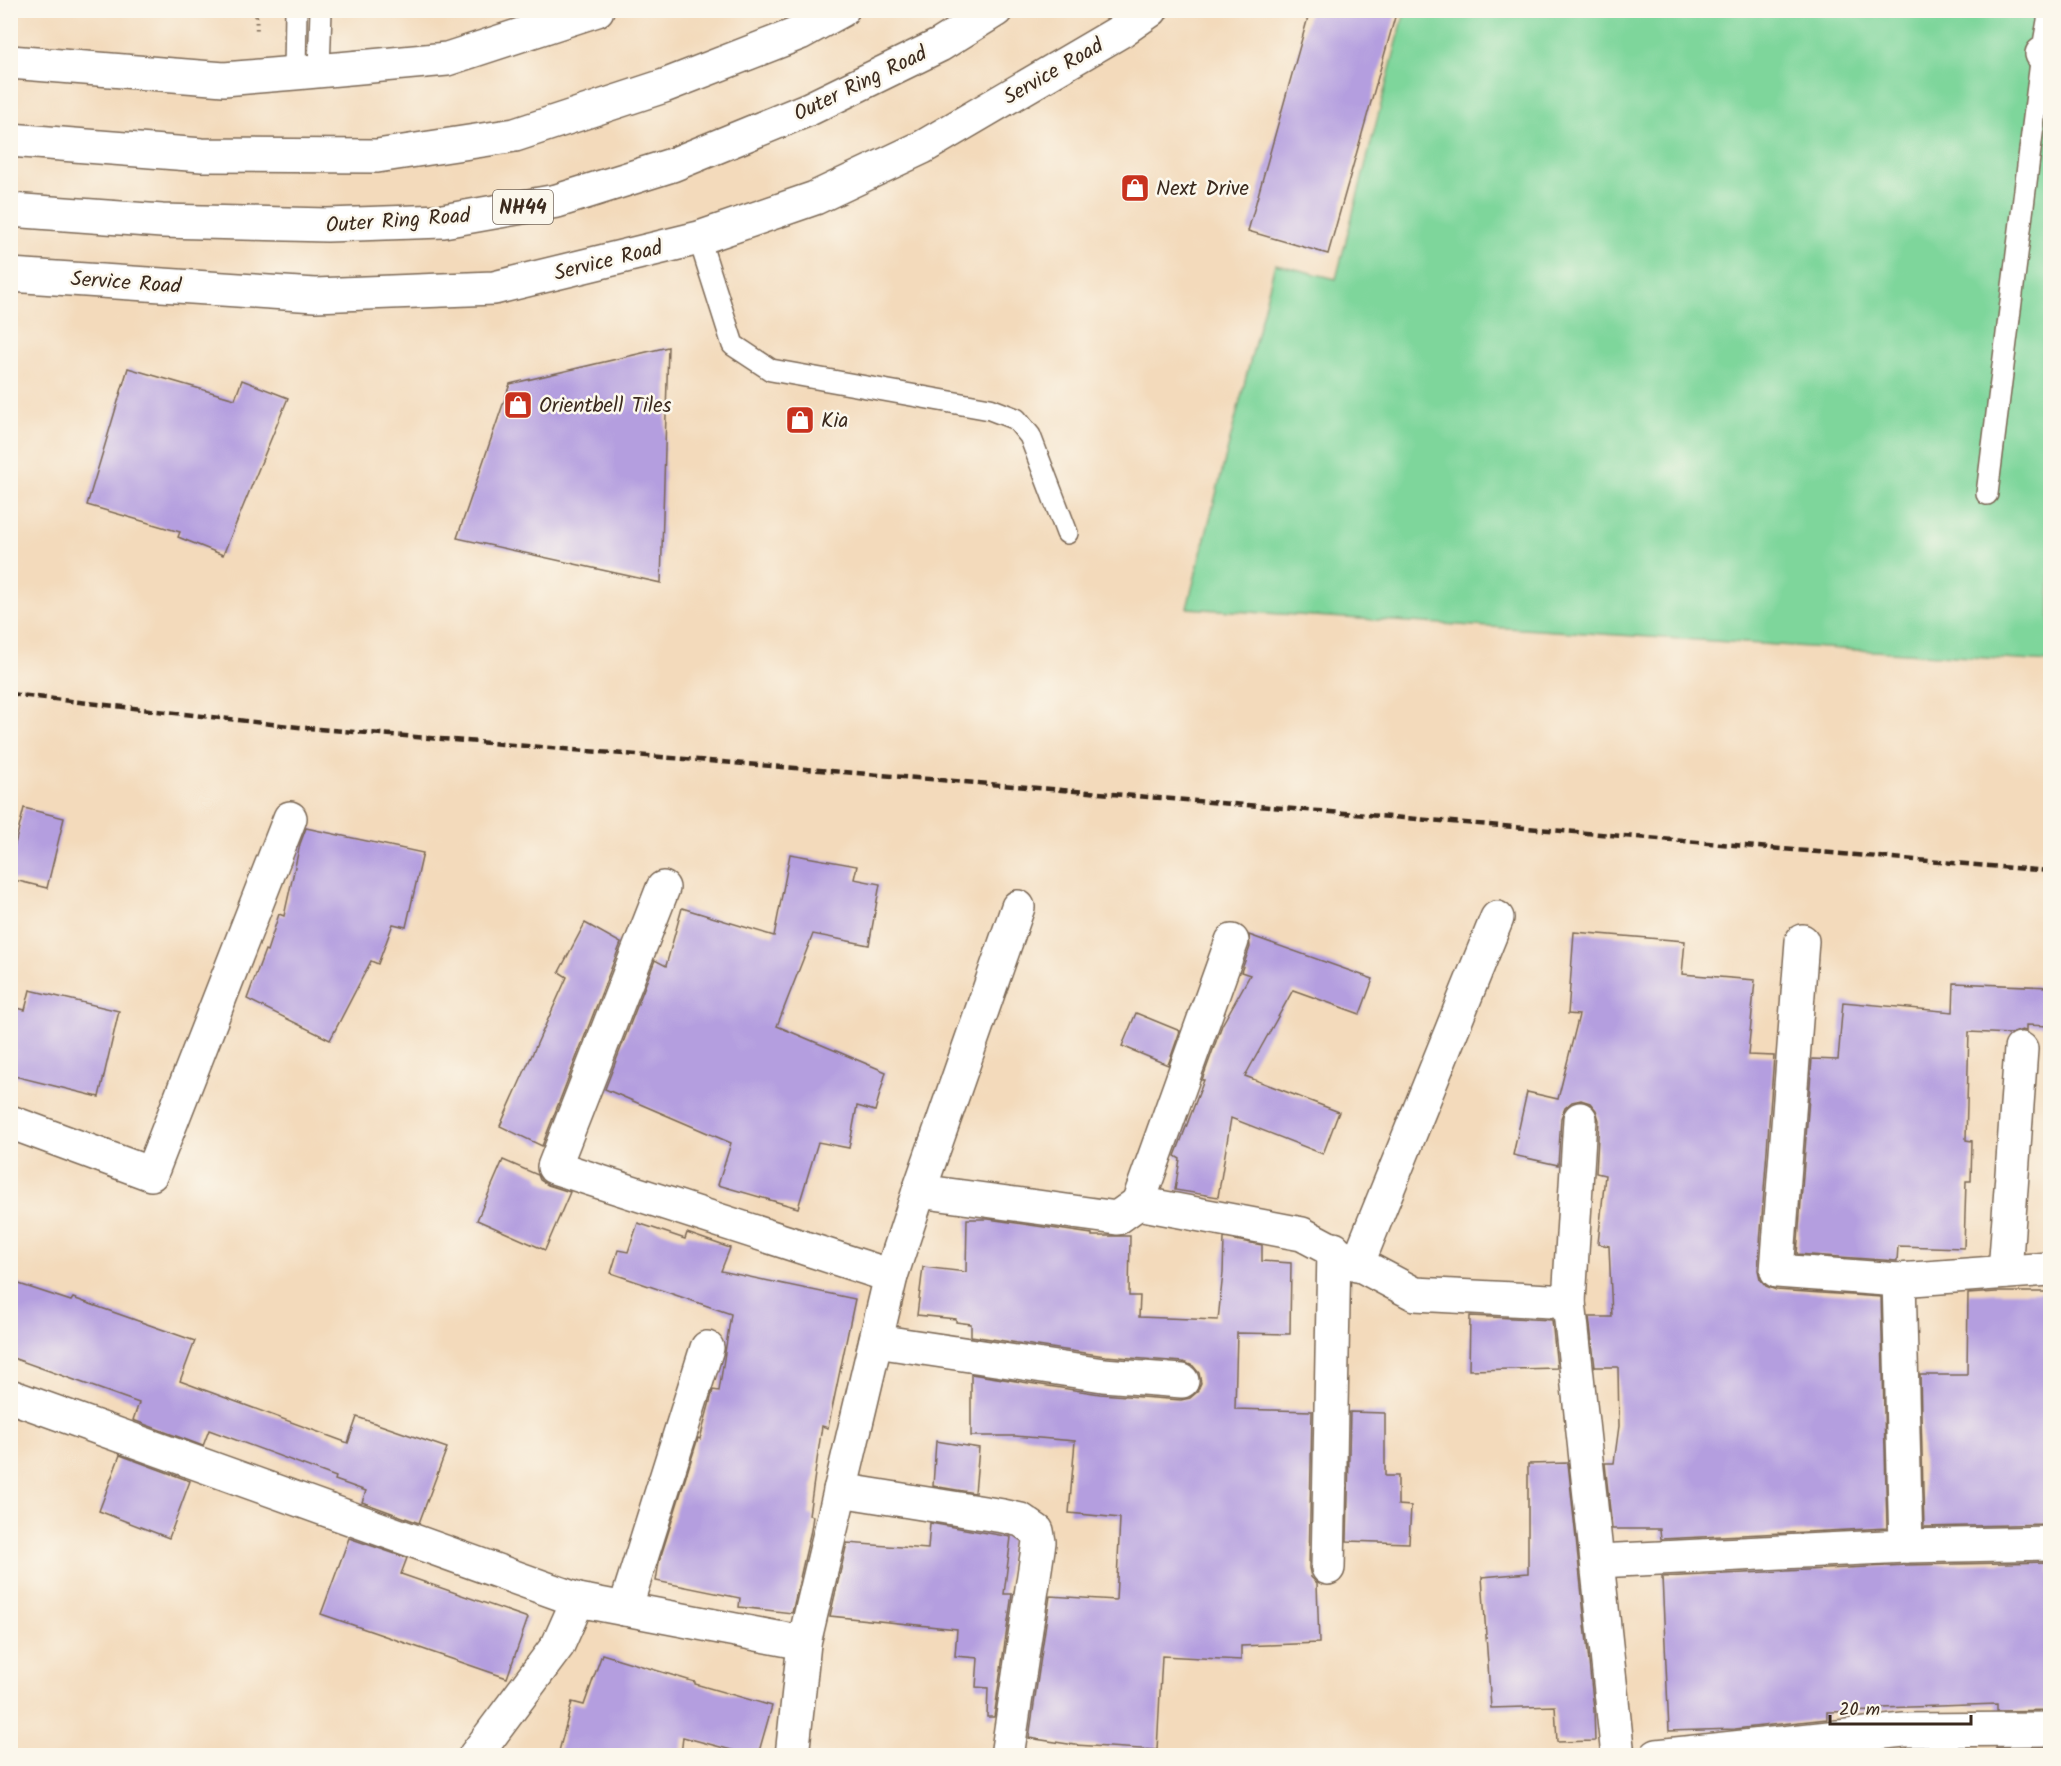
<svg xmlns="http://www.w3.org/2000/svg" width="2061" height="1766" font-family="Kalam,sans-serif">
<rect width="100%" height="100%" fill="#fbf7ec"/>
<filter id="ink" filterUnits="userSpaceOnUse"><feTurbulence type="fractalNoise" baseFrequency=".0167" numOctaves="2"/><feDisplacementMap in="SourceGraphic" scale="12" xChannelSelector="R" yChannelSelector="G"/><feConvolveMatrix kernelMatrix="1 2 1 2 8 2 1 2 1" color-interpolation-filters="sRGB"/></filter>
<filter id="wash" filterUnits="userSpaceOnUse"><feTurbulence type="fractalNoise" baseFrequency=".008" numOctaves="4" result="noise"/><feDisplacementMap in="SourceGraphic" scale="24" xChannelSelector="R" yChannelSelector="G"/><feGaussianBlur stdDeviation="1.35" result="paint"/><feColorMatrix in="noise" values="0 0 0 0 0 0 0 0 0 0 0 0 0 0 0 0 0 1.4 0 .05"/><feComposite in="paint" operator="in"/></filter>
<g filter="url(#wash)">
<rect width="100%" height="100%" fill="#f3dabb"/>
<path fill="#7ed69b" stroke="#5c805c" stroke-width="1.5" d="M 1405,11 L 2050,11 L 2050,662 L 1187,608 L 1275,264 L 1336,279 Z"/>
<g id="blocks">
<g fill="#b49edf">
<path d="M 1310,10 L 1397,10 L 1328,254 L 1248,231 Z"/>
<path d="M 668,347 L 661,583 L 457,538 L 510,384 Z"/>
<path d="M 128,368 L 235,399 L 242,380 L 288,398 L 223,555 L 178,537 L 180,532 L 87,505 Z"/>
<path d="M 24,808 L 64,818 L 47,888 L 10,879 L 10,864 Z"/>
<path d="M 306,828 L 423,853 L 406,927 L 393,924 L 378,964 L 371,961 L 330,1040 L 247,999 L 265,950 L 267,951 L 279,914 L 284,916 L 300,844 Z"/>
<path d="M 790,854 L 857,866 L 854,879 L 880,884 L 869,945 L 813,934 L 777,1026 L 886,1072 L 875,1111 L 857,1106 L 849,1148 L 818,1142 L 798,1208 L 718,1185 L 731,1143 L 605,1089 L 655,960 L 666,966 L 682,908 L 774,936 Z"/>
<path d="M 585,923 L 621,943 L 542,1146 L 500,1126 L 567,977 L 559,972 Z"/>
<path d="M 1574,932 L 1685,941 L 1682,974 L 1755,980 L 1748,1055 L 1774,1056 L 1758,1270 L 1760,1279 L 1766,1286 L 1776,1290 L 1881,1297 L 1887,1528 L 1661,1539 L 1660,1529 L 1612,1529 L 1605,1463 L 1614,1463 L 1619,1426 L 1618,1367 L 1595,1367 L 1589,1317 L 1612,1317 L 1609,1246 L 1598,1244 L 1605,1175 L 1596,1173 L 1599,1120 L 1596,1110 L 1590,1103 L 1581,1100 L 1572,1102 L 1565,1108 L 1561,1118 L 1558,1165 L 1513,1155 L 1527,1092 L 1558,1099 L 1579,1015 L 1568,1014 Z"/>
<path d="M 1249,935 L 1373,979 L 1360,1014 L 1293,990 L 1245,1076 L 1339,1112 L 1323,1154 L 1231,1118 L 1218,1197 L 1175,1190 L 1180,1159 L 1175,1156 L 1204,1080 L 1202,1080 L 1222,1025 L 1250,975 L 1241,972 L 1250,947 Z"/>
<path d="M 1954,983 L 2050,987 L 2050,1026 L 2026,1025 L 2026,1031 L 2022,1030 L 2011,1034 L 1969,1032 L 1966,1140 L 1972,1141 L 1971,1181 L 1966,1181 L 1964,1248 L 1898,1246 L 1897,1261 L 1797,1254 L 1812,1059 L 1838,1060 L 1843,1002 L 1953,1012 Z"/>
<path d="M 30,990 L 119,1011 L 99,1097 L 10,1075 L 10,1006 L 25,1010 Z"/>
<path d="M 1136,1013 L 1180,1031 L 1168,1065 L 1122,1046 Z"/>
<path d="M 503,1160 L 538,1175 L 540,1180 L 548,1185 L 570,1192 L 545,1250 L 477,1220 Z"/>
<path d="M 967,1219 L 988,1219 L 1092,1234 L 1092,1236 L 1130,1236 L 1129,1296 L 1140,1296 L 1139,1317 L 1218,1320 L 1223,1273 L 1224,1238 L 1262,1245 L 1262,1261 L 1291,1263 L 1290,1334 L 1237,1333 L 1235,1409 L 1312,1411 L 1309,1568 L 1311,1577 L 1317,1583 L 1319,1643 L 1241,1646 L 1241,1660 L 1162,1656 L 1157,1750 L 1075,1745 L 1029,1738 L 1050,1596 L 1116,1600 L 1120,1518 L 1069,1513 L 1075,1441 L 1015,1436 L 971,1436 L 971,1374 L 1100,1394 L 1181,1400 L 1190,1398 L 1197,1392 L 1201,1383 L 1199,1373 L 1193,1366 L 1183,1362 L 1105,1356 L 971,1336 L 971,1324 L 956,1322 L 956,1319 L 917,1315 L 923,1267 L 966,1272 Z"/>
<path d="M 638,1223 L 685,1239 L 687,1233 L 730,1248 L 721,1271 L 855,1299 L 828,1428 L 822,1426 L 809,1515 L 813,1516 L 811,1530 L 792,1613 L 739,1607 L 740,1598 L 656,1581 L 659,1562 L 698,1438 L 700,1439 L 713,1390 L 719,1391 L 731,1314 L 611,1273 L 618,1250 L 628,1252 Z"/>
<path d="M 10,1281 L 71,1301 L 73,1298 L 195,1341 L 180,1381 L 348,1443 L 357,1417 L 447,1448 L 419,1523 L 362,1502 L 366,1491 L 335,1480 L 336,1477 L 209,1430 L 203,1446 L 133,1420 L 139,1403 L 10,1357 Z"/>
<path d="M 1996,1292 L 2050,1292 L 2050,1524 L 1924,1527 L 1920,1375 L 1967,1375 L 1968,1294 Z"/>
<path d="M 1470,1316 L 1552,1320 L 1557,1368 L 1469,1370 Z"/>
<path d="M 1350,1412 L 1385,1413 L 1385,1476 L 1398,1476 L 1398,1505 L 1411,1506 L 1409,1543 L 1347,1541 Z"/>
<path d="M 936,1441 L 979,1448 L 975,1493 L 933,1486 Z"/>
<path d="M 120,1455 L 190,1481 L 169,1538 L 99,1511 Z"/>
<path d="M 1568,1463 L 1594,1710 L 1595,1741 L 1557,1742 L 1555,1706 L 1491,1708 L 1482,1577 L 1528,1573 L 1528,1464 Z"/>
<path d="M 930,1523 L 1011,1537 L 1004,1594 L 1012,1594 L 994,1717 L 987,1717 L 988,1688 L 976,1687 L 978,1658 L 955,1656 L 957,1629 L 830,1616 L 847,1543 L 928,1549 Z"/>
<path d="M 349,1538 L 407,1558 L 401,1574 L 528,1618 L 507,1678 L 321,1614 Z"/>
<path d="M 2050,1562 L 2050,1710 L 1997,1711 L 1997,1704 L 1882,1708 L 1882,1711 L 1827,1712 L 1827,1719 L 1735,1729 L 1669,1731 L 1662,1577 L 1907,1565 Z"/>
<path d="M 602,1654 L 695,1682 L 695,1684 L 772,1706 L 758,1755 L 750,1755 L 683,1737 L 681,1755 L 558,1755 L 572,1702 L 584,1705 Z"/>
<rect x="1996" y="1748" width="54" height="7"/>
</g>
</g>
</g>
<g filter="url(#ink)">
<use href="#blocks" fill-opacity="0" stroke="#7b6855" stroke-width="1.5"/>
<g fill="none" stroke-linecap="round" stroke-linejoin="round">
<g stroke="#7b6855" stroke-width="24">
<g id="lane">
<path d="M 319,70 L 321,10"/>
<path d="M 295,73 L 296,10"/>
<path d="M 699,238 L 733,345 L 771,370 L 990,409 L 1016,419 L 1030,436 L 1067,533"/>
<path d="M 1987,494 L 2042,54 L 2050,10"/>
</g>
</g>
<g stroke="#7b6855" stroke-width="36">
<g id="street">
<path d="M 2042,54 L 2050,65"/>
<path d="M 663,888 L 554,1167 L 891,1276"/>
<path d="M 1802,941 L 1777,1271 L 1899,1280 L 2050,1269"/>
<path d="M 1580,1119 L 1569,1302 L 1618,1756"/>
<path d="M 10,1122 L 151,1174 L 290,818"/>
<path d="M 919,1191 L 1018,907"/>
<path d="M 1138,1203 L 1232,941"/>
<path d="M 1357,1265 L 1497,918"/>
<path d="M 2005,1272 L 2021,1049"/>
<path d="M 876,1341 L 1103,1375 L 1182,1381"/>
<path d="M 10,1396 L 578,1600 L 804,1643 L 891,1276 L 919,1191 L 1117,1218 L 1138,1203 L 1302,1234 L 1415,1294 L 1569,1302"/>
<path d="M 840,1490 L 1003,1516 L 1021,1520 L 1037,1531 L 1039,1542 L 1007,1756"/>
<path d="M 1906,1546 L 2050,1543"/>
<path d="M 1598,1561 L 1906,1546 L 1899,1280"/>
<path d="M 1328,1568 L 1334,1249"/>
<path d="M 625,1609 L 707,1348"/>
<path d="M 475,1756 L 558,1645 L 578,1600"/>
<path d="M 792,1756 L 804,1643"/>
<path d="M 1657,1756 L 1904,1730 L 2050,1729"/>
</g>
</g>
<g stroke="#7b6855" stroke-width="36">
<g id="secondary">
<path d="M 10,62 L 224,79 L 295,73 L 447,59 L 597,10"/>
<path d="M 10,275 L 315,295 L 494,288 L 699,238 L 815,198 L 923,147 L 1121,31 L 1151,10"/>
</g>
</g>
<g stroke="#7b6855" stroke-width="36">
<g id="highway">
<path d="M 10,140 L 202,155 L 377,156 L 515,135 L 664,86 L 800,33 L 842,10"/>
<path d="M 10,210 L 162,221 L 327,225 L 443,221 L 557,201 L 672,165 L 809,109 L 940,45 L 996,10"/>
</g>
</g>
<path stroke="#7b6855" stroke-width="4" stroke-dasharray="1.5 4.5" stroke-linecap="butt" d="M 256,10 L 257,33"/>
<use href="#lane" stroke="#fff" stroke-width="21"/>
<use href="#street" stroke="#fff" stroke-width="33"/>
<use href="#secondary" stroke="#fff" stroke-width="33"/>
<use href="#highway" stroke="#fff" stroke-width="33"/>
<path stroke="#3b2a1e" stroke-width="4.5" stroke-dasharray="9 4.5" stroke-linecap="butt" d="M 10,694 L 307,728 L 2050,871"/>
</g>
</g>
<defs>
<g id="shop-square" transform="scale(1.5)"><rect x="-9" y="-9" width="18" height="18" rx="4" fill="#c8321e" stroke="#fbf7ec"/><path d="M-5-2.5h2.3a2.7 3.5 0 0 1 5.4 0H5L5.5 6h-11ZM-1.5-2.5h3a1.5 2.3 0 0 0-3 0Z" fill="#fff"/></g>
</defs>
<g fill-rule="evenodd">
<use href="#shop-square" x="1135" y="188"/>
<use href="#shop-square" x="518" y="405"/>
<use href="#shop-square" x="800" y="420"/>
</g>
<g text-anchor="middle" stroke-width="5" stroke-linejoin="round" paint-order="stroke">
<rect fill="#fbf7ec" stroke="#75685c" stroke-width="1.5" x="493" y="190" width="60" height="34" rx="4.5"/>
<g font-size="20" font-weight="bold" fill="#3b2a1e">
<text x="523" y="214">NH44</text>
</g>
<g font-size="21" fill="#3b2a1e" stroke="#fbf7ec">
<text transform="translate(1053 71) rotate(-30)" y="7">Service Road</text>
<text transform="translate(860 83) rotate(-26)" y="7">Outer Ring Road</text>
<text transform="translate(398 220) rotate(-4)" y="7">Outer Ring Road</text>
<text transform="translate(608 260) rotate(-14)" y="7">Service Road</text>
<text transform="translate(126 282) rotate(4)" y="7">Service Road</text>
</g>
<g font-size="21" fill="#3b2a1e" stroke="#fbf7ec" text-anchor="start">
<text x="1156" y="195">Next Drive</text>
<text x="539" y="412">Orientbell Tiles</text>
<text x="821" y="427">Kia</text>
</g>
</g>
<rect width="2061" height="1766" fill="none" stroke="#fbf7ec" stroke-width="36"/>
<path d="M1830 1715v9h141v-9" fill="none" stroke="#3b2a1e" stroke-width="3"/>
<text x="1839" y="1715" font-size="18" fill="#3b2a1e" stroke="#fbf7ec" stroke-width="4.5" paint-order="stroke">20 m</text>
</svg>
